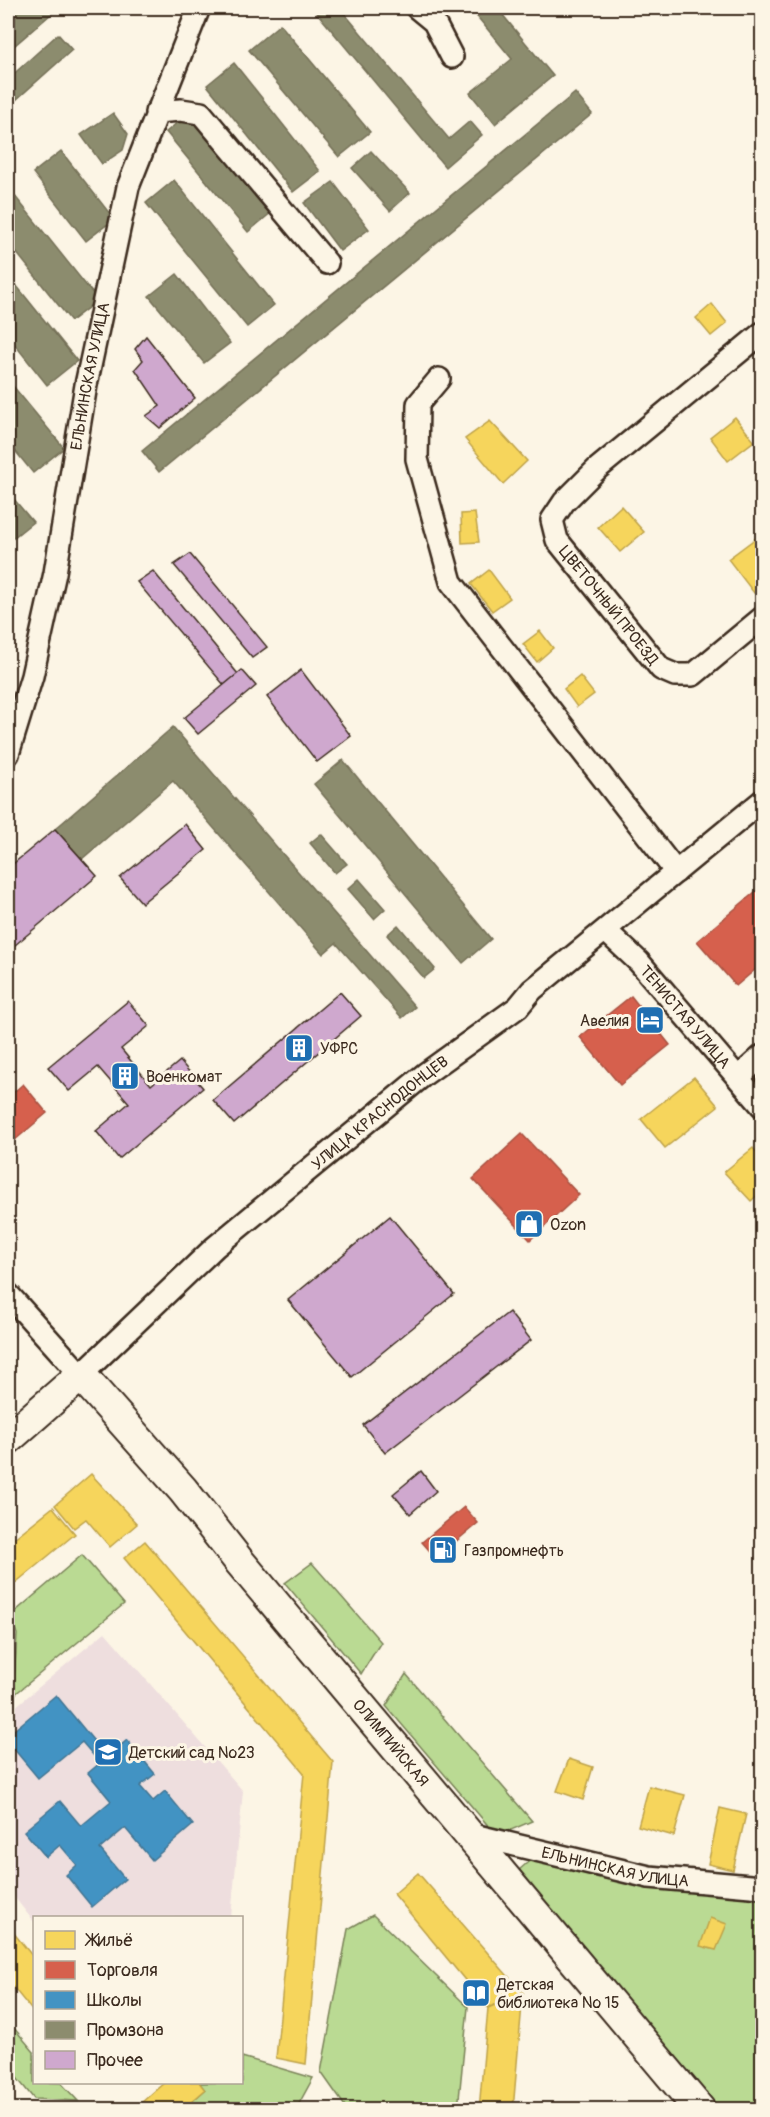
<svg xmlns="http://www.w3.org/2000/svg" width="770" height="2117" font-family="Pangolin,sans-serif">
<rect width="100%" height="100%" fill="#fcf5e5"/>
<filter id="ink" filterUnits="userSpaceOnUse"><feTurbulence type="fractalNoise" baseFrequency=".0167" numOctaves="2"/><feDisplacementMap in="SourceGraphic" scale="12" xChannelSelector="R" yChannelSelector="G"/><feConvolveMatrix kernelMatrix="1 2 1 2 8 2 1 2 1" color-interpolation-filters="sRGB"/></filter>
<g filter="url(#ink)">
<path fill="#eedede" d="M 105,1632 L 243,1791 L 231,1917 L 34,1918 L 34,1922 L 8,1889 L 8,1713 Z"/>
<g fill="#bada93" stroke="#7a8258" stroke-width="1.5">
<path d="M 82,1555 L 124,1604 L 8,1700 L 8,1686 L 14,1681 L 17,1634 L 10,1616 Z"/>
<path d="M 312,1563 L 381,1642 L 361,1674 L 285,1583 Z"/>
<path d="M 406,1674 L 532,1821 L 497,1836 L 386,1706 Z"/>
<path d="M 543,1849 L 762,1891 L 762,2109 L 713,2109 L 519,1870 Z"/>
<path d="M 373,1915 L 468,2007 L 458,2109 L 347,2109 L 321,2072 L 348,1929 Z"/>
<path d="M 8,2021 L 34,2052 L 34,2082 L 61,2083 L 78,2101 L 34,2099 L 8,2067 Z"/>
<path d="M 242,2057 L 313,2078 L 296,2109 L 182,2110 L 205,2090 L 199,2083 L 242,2082 Z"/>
</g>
<g fill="#f6d55c" stroke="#bea249" stroke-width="1.5">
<path d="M 712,304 L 727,323 L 711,336 L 696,318 Z"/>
<path d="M 735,417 L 754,441 L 728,461 L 710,437 Z"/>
<path d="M 490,421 L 527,461 L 503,484 L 465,439 Z"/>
<path d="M 621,506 L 644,532 L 620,552 L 598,527 Z"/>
<path d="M 475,513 L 479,542 L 462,543 L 461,514 Z"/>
<path d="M 756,538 L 762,547 L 762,586 L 754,593 L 728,559 Z"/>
<path d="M 489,570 L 510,598 L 492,611 L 471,584 Z"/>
<path d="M 540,631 L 553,648 L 537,662 L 523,644 Z"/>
<path d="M 580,676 L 594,694 L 577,707 L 564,689 Z"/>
<path d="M 694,1077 L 718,1106 L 665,1148 L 641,1119 Z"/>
<path d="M 753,1148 L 762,1159 L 762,1191 L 751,1201 L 724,1172 Z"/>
<path d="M 91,1474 L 137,1524 L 110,1547 L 86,1519 L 74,1528 L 55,1505 Z"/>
<path d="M 53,1507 L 75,1534 L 8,1589 L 8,1543 Z"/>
<path d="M 145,1541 L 333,1762 L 306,2064 L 276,2058 L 304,1773 L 124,1558 Z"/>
<path d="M 569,1759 L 593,1767 L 583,1800 L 557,1791 Z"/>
<path d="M 649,1786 L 685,1795 L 674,1836 L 638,1826 Z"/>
<path d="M 720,1808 L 746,1814 L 733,1870 L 708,1864 Z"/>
<path d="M 418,1873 L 507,1975 L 523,1993 L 488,2008 L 394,1894 Z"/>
<path d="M 710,1918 L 727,1924 L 716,1950 L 700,1946 Z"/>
<path d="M 8,1926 L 34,1958 L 34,2013 L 8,1981 Z"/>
<path d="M 523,1993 L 513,2110 L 479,2110 L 488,2008 Z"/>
<path d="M 165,2082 L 199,2082 L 205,2090 L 182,2110 L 133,2110 Z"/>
</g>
<g fill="#d6604d" stroke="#a8503f" stroke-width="1.5">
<path d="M 762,886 L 762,964 L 736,986 L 697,941 Z"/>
<path d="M 631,996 L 670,1045 L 620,1085 L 580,1037 Z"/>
<path d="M 23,1084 L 47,1113 L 8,1146 L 8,1085 L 14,1092 Z"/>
<path d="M 522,1134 L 579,1195 L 530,1240 L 473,1179 Z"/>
<path d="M 464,1507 L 478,1523 L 436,1558 L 422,1542 Z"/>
</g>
<path fill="#4393c3" stroke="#417492" stroke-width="1.5" d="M 56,1695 L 107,1757 L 127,1740 L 155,1774 L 140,1786 L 153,1801 L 165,1791 L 193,1825 L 152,1860 L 125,1828 L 100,1849 L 125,1879 L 92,1907 L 66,1875 L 77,1865 L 60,1845 L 46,1857 L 24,1831 L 60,1801 L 81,1826 L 111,1801 L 88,1773 L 100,1763 L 82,1742 L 38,1778 L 8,1742 L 8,1735 Z"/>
<g fill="#8c8c6e" stroke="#746f56" stroke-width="1.5">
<path d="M 8,8 L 58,8 L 8,51 Z"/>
<path d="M 313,8 L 340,8 L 449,139 L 470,121 L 482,135 L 445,167 Z"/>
<path d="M 470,8 L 497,8 L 553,76 L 495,124 L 470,93 L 512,59 Z"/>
<path d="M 280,24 L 370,132 L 339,157 L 249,50 Z"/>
<path d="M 58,34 L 72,50 L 8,107 L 8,79 Z"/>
<path d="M 234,63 L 320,171 L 293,192 L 207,85 Z"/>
<path d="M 575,93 L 592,114 L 159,472 L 142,451 Z"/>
<path d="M 190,112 L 272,212 L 248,232 L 166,132 Z"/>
<path d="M 113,113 L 128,134 L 123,150 L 102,164 L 81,135 Z"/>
<path d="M 61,151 L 114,219 L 86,241 L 33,173 Z"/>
<path d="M 371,151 L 410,193 L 390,211 L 352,168 Z"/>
<path d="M 174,180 L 274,305 L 247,327 L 146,203 Z"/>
<path d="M 333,182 L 369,229 L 340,251 L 304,203 Z"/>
<path d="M 10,190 L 98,300 L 71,321 L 8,242 L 8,192 Z"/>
<path d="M 177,274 L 230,343 L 204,363 L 149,296 Z"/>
<path d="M 8,275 L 77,361 L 47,385 L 8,336 Z"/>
<path d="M 8,380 L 64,448 L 33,473 L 8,442 Z"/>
<path d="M 8,492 L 33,522 L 8,542 Z"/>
<path d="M 173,727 L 415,1007 L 402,1018 L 336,943 L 323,954 L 173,781 L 82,859 L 55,829 Z"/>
<path d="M 343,760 L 491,939 L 463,963 L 314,784 Z"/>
<path d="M 321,834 L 347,864 L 335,873 L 310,843 Z"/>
<path d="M 359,879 L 385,909 L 374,919 L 348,889 Z"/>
<path d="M 398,925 L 435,969 L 424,978 L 387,935 Z"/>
</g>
<g fill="#cfa8ce" stroke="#3b2a1e" stroke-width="1.5">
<path d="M 146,336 L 195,398 L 160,428 L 146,416 L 160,406 L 135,369 L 143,360 L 135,349 Z"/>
<path d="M 190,554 L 267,647 L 252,658 L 174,565 Z"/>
<path d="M 153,571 L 238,674 L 224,685 L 137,582 Z"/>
<path d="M 242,670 L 256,686 L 198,734 L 184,718 Z"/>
<path d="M 301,670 L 351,736 L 317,762 L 267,697 Z"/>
<path d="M 185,824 L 206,850 L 142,903 L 120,878 Z"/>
<path d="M 55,829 L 97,876 L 8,951 L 8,868 Z"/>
<path d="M 340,992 L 361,1016 L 234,1124 L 213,1100 Z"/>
<path d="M 128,1001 L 149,1026 L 121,1049 L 151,1085 L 180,1061 L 203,1088 L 119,1159 L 96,1131 L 129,1103 L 98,1067 L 69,1091 L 48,1067 Z"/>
<path d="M 390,1216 L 454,1294 L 352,1377 L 288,1300 Z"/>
<path d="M 509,1312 L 531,1340 L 385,1453 L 363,1425 Z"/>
<path d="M 421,1471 L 436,1491 L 410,1514 L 393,1494 Z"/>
</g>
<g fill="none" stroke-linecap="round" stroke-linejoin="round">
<g stroke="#3b2a1e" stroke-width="26">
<g id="minor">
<path d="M 417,8 L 434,22 L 452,57"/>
<path d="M 156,112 L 181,110 L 201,113 L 327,263"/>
<path id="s1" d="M 762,333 L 597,469 L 564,502 L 552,520 L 557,540 L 661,669 L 675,675 L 693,675 L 762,618"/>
<path d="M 439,379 L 418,404 L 417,459 L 451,582 L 676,872"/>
<path id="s2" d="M 8,754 L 32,676 L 55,573 L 86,385 L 128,187 L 199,8"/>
<path id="s3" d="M 606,931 L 639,962 L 762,1106"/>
<path d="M 739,1077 L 762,1056"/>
<path id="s4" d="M 8,1294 L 81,1375 L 215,1247 L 425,1074 L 518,1007 L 532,990 L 762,801"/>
<path id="s5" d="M 469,1834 L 649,1877 L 762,1887"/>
</g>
</g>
<g stroke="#3b2a1e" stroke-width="34">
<g id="secondary">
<path id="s6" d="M 8,1439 L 81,1375 L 183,1490 L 239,1561 L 700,2110"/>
</g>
</g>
<use href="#minor" stroke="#fcf5e5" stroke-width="21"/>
<use href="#secondary" stroke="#fcf5e5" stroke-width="30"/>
</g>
</g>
<defs>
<g id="hotel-square" transform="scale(1.5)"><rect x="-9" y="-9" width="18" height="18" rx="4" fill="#1f6fb2" stroke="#fcf5e5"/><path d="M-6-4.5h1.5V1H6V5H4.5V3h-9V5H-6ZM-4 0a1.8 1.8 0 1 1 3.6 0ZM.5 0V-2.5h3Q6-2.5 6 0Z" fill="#fff"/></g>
<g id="building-square" transform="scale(1.5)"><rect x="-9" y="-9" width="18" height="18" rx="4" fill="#1f6fb2" stroke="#fcf5e5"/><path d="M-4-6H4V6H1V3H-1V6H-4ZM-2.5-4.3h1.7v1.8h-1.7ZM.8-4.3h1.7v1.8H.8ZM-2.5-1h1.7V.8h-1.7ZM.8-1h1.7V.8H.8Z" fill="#fff"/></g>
<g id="shop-square" transform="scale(1.5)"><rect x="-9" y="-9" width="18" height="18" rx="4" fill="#1f6fb2" stroke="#fcf5e5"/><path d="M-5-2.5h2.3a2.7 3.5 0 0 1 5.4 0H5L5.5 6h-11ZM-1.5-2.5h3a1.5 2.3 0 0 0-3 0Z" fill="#fff"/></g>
<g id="fuel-square" transform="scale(1.5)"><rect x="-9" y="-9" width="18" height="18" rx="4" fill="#1f6fb2" stroke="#fcf5e5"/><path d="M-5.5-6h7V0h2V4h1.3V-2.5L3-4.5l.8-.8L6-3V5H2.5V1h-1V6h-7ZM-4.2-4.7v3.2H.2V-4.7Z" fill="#fff"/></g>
<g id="school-square" transform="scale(1.5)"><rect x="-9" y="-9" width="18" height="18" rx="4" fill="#1f6fb2" stroke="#fcf5e5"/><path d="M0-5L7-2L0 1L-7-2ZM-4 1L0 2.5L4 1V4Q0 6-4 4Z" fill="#fff"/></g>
<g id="library-square" transform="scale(1.5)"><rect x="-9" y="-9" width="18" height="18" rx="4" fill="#1f6fb2" stroke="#fcf5e5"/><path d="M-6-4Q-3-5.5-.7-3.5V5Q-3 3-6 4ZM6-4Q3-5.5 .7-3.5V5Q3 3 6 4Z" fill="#fff"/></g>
</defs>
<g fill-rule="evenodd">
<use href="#hotel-square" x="650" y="1020"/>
<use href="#building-square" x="299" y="1048"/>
<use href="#building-square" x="125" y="1076"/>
<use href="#shop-square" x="529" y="1224"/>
<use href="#fuel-square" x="443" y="1550"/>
<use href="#school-square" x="108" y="1752"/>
<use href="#library-square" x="476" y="1993"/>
</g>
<g text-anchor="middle" stroke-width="6" stroke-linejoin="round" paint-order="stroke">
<g font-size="16" fill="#3b2a1e" stroke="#fcf5e5">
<text dy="6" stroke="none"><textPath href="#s2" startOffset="387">ЕЛЬНИНСКАЯ УЛИЦА</textPath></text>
<text dy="6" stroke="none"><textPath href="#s1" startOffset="386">ЦВЕТОЧНЫЙ ПРОЕЗД</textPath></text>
<text dy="6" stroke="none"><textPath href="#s3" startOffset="117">ТЕНИСТАЯ УЛИЦА</textPath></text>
<text dy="6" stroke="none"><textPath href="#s4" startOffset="507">УЛИЦА КРАСНОДОНЦЕВ</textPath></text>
<text dy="6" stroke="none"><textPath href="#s6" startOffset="578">ОЛИМПИЙСКАЯ</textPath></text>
<text dy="6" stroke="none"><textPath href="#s5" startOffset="150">ЕЛЬНИНСКАЯ УЛИЦА</textPath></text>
</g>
<g font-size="16" fill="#3b2a1e" stroke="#fcf5e5" text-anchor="start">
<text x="629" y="1026" text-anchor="end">Авелия</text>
<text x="320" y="1054">УФРС</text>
<text x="146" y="1082">Военкомат</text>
<text x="550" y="1230">Ozon</text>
<text x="464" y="1556">Газпромнефть</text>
<text x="129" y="1758">Детский сад №23</text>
<text x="497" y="1990">Детская<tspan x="497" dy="18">библиотека № 15</tspan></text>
</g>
</g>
<rect width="770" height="2117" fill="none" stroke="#fcf5e5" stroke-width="30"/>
<rect x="15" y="15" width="740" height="2087" fill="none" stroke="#3b2a1e" stroke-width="2" filter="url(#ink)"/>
<rect x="33" y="1916" width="210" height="168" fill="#fcf5e5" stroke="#afa495" stroke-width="1.5"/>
<rect x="45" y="1931" width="30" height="18" fill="#f6d55c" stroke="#afa495" stroke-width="1.5"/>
<text x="87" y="1946" font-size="18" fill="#3b2a1e">Жильё</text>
<rect x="45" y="1961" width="30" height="18" fill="#d6604d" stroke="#afa495" stroke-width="1.5"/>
<text x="87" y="1976" font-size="18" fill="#3b2a1e">Торговля</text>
<rect x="45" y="1991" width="30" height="18" fill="#4393c3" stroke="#afa495" stroke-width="1.5"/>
<text x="87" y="2006" font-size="18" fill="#3b2a1e">Школы</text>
<rect x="45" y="2021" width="30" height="18" fill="#8c8c6e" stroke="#afa495" stroke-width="1.5"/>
<text x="87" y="2036" font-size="18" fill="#3b2a1e">Промзона</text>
<rect x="45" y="2051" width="30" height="18" fill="#cfa8ce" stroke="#afa495" stroke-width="1.5"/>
<text x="87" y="2066" font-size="18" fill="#3b2a1e">Прочее</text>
</svg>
